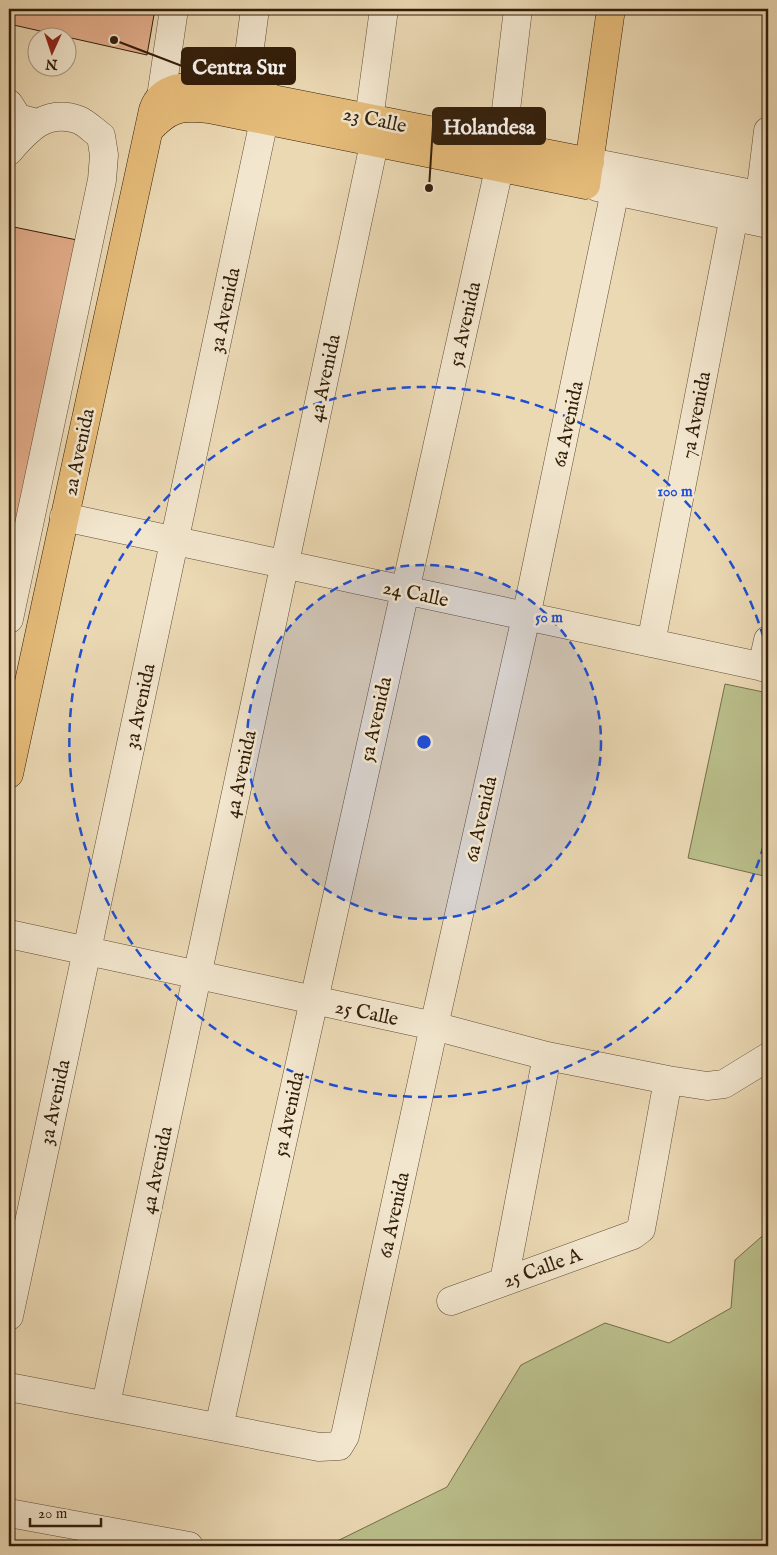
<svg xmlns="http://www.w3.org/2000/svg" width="777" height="1555" font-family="'IM FELL English',serif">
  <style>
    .green { fill: #babf8b; stroke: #766e4a }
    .building { fill: #e3ad8b; stroke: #311d0a }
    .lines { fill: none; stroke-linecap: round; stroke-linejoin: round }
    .minor-casing { stroke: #604c34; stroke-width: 29 }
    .major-casing { stroke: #311d0a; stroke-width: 29 }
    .minor { stroke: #f2e6ce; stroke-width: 28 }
    .major { stroke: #e6bc7a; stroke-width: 28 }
    .ring { fill: none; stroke: #1d4ed8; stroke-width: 2.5; stroke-dasharray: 9 6 }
    .labels { text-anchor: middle; stroke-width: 5; stroke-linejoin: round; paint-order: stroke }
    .street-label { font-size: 20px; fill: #311d0a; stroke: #f2e6ce }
    .centre { fill: #1d4ed8; stroke: #f2e6ce; stroke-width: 2.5 }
    .ring-label { font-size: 15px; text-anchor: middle; font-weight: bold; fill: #1d4ed8; stroke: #f2e6ce; stroke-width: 5; stroke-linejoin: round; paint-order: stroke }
    .leader { fill: none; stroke: #311d0a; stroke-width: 2 }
    .callout-dot { fill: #311d0a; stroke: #f2e6ce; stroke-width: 2 }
    .callout { fill: #311d0a; stroke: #311d0a; stroke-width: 2 }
    .callout-label { font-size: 21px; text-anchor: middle; font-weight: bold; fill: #fff }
  </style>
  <rect width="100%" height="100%" fill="#ebd9b4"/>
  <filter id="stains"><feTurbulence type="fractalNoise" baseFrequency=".004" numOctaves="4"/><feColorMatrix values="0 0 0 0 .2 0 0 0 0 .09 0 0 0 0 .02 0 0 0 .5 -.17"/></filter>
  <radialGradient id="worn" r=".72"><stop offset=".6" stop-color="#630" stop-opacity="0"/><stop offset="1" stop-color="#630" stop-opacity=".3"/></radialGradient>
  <path class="green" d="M725,684L768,693V877L688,858Z
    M768,1231V1546H327L447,1487L521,1365L605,1323L669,1343L731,1308L735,1260Z"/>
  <path class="building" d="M9,9H155L147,55L9,24Z
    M9,226L77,240L9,565Z"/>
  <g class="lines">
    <defs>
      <path id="minor" d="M9,104L18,118L37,123
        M165,114L161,97L174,9
        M241,114L255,9
        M369,119L384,9
        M9,151C28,129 47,108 79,120C86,123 94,131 101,136L104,155L102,180L9,619
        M590,162L768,197
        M597,187L768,224
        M760,196L768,131
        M64,517L768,668
        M651,643L734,216
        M762,667L768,640
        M9,934L434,1026L547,1056L668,1080L707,1086L724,1084L768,1057
        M504,1281L547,1056
        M451,1301L633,1235L641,1229L668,1080
        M9,1316L269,97
        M9,1387L319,1447L339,1446L345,1436L434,1026L526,617L615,191
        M106,1404L374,144
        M219,1427L499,169L518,9
        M9,1513L189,1546"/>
      <path id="major" d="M149,130C169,108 180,106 209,109L586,185L611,9
        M9,774L153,110C162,84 189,86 212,87L590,162"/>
    </defs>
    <use href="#minor" class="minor-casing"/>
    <use href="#major" class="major-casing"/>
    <use href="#minor" class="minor"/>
    <use href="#major" class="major"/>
  </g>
  <circle cx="424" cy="742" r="177" fill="#1d4ed8" fill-opacity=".12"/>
  <g class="ring">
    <circle cx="424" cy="742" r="177"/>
    <path d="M768 831A355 355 0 1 1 768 653"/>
  </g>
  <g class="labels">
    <g class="street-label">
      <text transform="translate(375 119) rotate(12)" y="7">23 Calle</text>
      <text transform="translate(224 310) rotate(-78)" y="7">3a Avenida</text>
      <text transform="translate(464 324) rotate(-77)" y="7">5a Avenida</text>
      <text transform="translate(324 378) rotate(-78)" y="7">4a Avenida</text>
      <text transform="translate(695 415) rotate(-79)" y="7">7a Avenida</text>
      <text transform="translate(567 424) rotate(-78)" y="7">6a Avenida</text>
      <text transform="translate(78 452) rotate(-78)" y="7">2a Avenida</text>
      <text transform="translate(416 593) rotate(12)" y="7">24 Calle</text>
      <text transform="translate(139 706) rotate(-78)" y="7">3a Avenida</text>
      <text transform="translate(375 719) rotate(-77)" y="7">5a Avenida</text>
      <text transform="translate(240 774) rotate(-78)" y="7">4a Avenida</text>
      <text transform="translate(480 819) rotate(-77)" y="7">6a Avenida</text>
      <text transform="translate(367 1012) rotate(12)" y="7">25 Calle</text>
      <text transform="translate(54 1102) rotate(-78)" y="7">3a Avenida</text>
      <text transform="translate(288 1114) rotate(-78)" y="7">5a Avenida</text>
      <text transform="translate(156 1170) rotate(-78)" y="7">4a Avenida</text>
      <text transform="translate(393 1215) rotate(-78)" y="7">6a Avenida</text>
      <text transform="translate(542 1267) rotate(-20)" y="7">25 Calle A</text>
    </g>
  </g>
  <circle cx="424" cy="742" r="8" class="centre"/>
  <g class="ring-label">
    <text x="675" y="496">100 m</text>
    <text x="549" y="622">50 m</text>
  </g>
  <path class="leader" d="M114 40L182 66M429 188L433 126"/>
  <g class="callout-dot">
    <circle cx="114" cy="40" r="5"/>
    <circle cx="429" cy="188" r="5"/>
  </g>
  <g class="callout">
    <rect x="182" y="48" width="113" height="36" rx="5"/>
    <rect x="433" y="108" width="112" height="36" rx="5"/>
  </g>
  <g class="callout-label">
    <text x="239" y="74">Centra Sur</text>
    <text x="489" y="134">Holandesa</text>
  </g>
  <rect width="777" height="1555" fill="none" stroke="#ebd9b4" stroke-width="30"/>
  <rect x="10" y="10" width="757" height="1535" fill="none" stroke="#311d0a" stroke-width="2.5"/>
  <rect x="15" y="15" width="747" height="1525" fill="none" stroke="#311d0a"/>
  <g transform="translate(52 52) rotate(183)"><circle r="24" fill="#f2e6ce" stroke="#a59680"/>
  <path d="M0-4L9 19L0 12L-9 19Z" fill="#8f2418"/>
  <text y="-8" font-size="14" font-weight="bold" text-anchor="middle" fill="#311d0a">N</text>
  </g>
  <path d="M30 1518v8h71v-8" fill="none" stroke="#311d0a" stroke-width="2.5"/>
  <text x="38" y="1518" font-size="15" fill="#311d0a" stroke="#f2e6ce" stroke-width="4" paint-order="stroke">20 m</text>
  <rect width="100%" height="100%" filter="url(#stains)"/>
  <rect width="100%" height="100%" fill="url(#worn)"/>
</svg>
